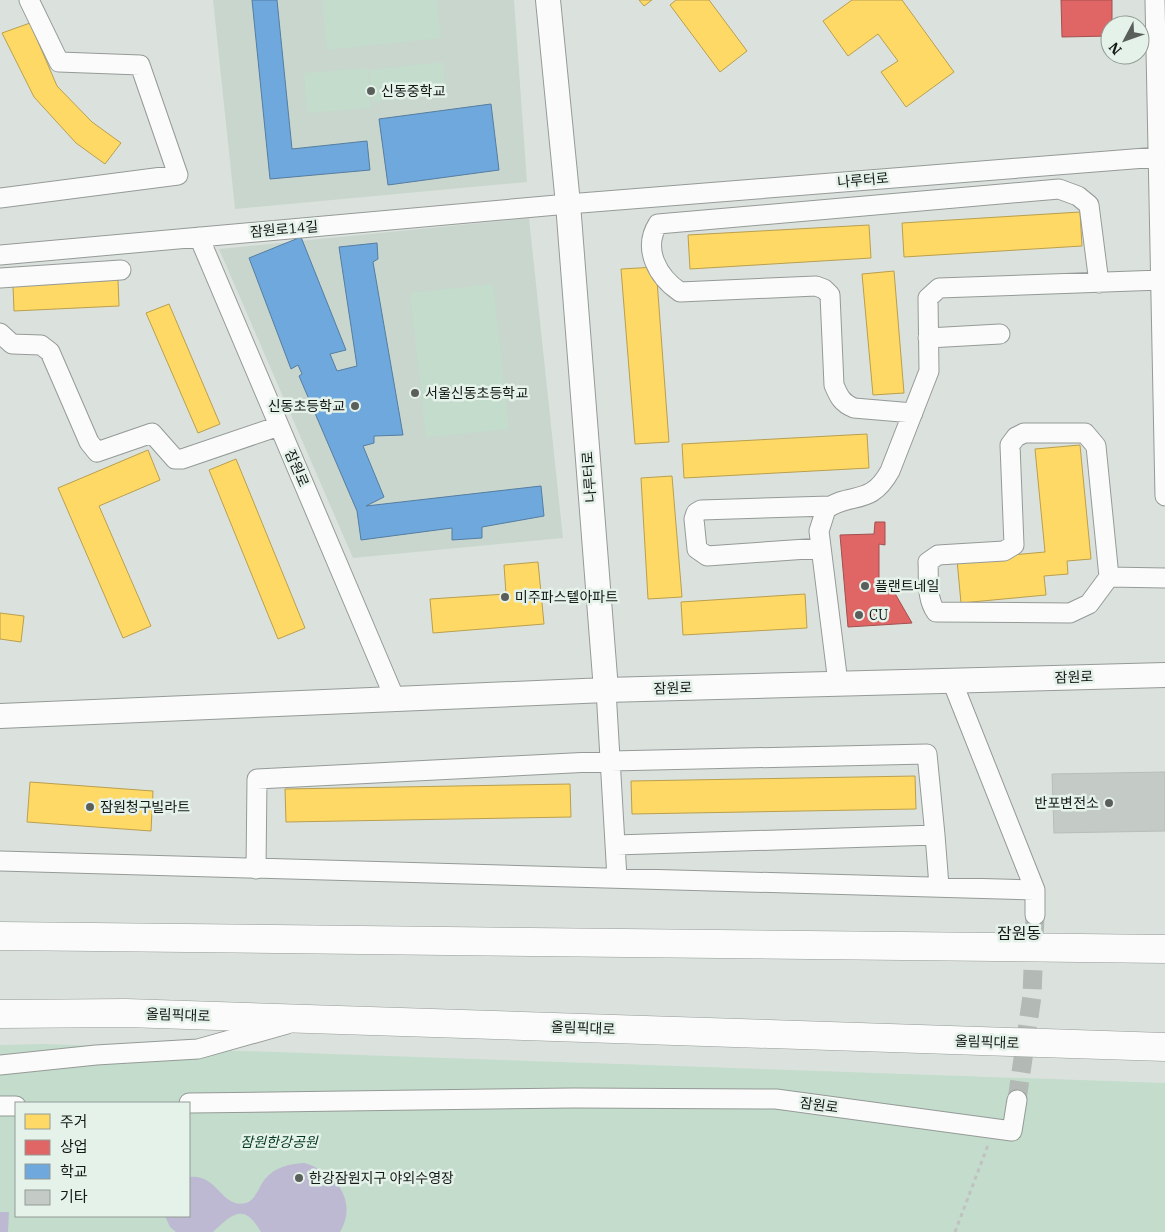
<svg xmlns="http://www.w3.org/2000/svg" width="1165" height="1232" font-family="'IBM Plex Serif','Noto Sans KR',serif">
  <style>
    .built { fill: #c9d6cd }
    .green { fill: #c3dccc; fill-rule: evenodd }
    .water { fill: #bdb9d2 }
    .homes { fill: #ffd966; stroke: #b99f4e }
    .shops { fill: #e06666; stroke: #a34f4e }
    .schools { fill: #6fa8dc; stroke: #547da1 }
    .building { fill: #c4cac6; stroke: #b8bdb9 }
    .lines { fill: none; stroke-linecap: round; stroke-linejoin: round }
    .minor-tunnel { stroke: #b3bab5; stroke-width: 19; stroke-dasharray: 19 9; stroke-linecap: butt }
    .minor-casing { stroke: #959a97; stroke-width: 21 }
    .major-casing { stroke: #959a97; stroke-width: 26 }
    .highway-casing { stroke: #959a97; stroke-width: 29 }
    .path { stroke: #bfc2c0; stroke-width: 3; stroke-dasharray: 4 4; stroke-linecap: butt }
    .minor { stroke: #fafbfa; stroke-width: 19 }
    .major { stroke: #fafbfa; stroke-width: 24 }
    .highway { stroke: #fafbfa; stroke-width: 28 }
    .poi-dot { fill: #5a5f5c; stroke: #e5f2ea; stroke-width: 2 }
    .labels { text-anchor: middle; stroke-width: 5; stroke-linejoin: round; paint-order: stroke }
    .poi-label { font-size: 14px; fill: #151916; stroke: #e5f2ea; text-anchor: start }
    .street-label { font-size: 14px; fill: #151916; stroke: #e5f2ea }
    .park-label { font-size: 14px; font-style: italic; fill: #01371f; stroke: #e5f2ea }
    .quarter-label { font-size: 16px; fill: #151916; stroke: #e5f2ea }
  </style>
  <rect width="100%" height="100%" fill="#dbe2dd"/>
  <path class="built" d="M213,0H514L527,182L235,209Z
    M529,218L563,538L353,558L219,249Z"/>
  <path class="green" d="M322,0H437L441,38L327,50Z
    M443,62L446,94L373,102L369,70Z
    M368,68L371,108L307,113L304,73Z
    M493,284L509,429L426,437L410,293Z
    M43,1044L1165,1083V1232H0V1045ZM16,1103H189V1216H16Z"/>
  <path class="water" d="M304,1163C334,1171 359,1200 340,1232H261C244,1202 232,1214 213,1232H176L170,1227L165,1216H189V1177C218,1173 221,1209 246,1203C256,1200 259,1186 265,1179C275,1167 289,1164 304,1163Z
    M0,1212H9L8,1232H0Z"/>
  <path class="homes" d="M639,0H652L644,6Z
    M709,0L747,51L720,72L670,5L676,0Z
    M852,0H902L954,72L906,107L881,72L898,61L878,34L848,56L823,21Z
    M30,23L57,86L92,122L121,143L105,164L76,143L34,97L2,33Z
    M1080,212L1082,246L904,257L902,223Z
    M869,225L871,258L690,269L688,235Z
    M656,267L669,442L635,444L621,269Z
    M894,271L904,393L873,395L862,274Z
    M118,280L119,306L14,311L13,286Z
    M169,304L220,424L198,433L146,313Z
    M867,434L869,468L684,478L682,444Z
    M1080,445L1091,559L1067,561L1068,574L1044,576L1046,595L961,603L957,560L1045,552L1035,449Z
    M148,450L160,480L99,506L151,626L123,638L58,488Z
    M236,459L305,628L278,639L209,470Z
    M672,476L682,597L648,599L641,478Z
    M538,562L544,624L433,633L430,599L506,594L504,565Z
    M805,594L807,628L683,635L681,602Z
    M0,613L24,616L21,642L0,639Z
    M915,776L916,809L632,814L631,781Z
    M30,782L153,791L151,831L27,822Z
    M570,784L571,817L286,822L285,789Z"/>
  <path class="shops" d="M1061,0H1112V25H1110V36L1062,37Z
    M875,522H885V545L879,544V590H893L912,623L848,627L840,535L874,534Z"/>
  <path class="schools" d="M252,0H277L292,149L367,141L370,170L270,179Z
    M491,104L499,170L388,185L379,119Z
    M301,237L346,350L330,354L337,371L357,366L339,247L377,243L378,259L373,262L403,435L374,436V443L363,446L384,497L366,506L541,486L544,516L482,527V538L452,540V528L361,540L357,511L299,376L302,374L298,365L291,369L249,258Z"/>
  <path class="building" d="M1165,772V831L1054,833L1052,774Z"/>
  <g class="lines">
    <path class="minor-tunnel" d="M1017,1100L1032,996L1035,915"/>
    <defs>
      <path id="minor" d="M1155,0L1165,496
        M0,198L178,175L140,65L59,62L29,0
        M199,237L395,699
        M0,255L568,204L1158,157
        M0,278L121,270
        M0,333L12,344L41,345L50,352L89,442L97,452L152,433L175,459H182L279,426
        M928,338L1000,334
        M913,413L854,408C842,403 839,397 834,385L830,295L824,289L816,286L680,292C658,277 642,249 658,224L1059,189L1078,196L1089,205L1099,283
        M1024,433H1085L1096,446L1109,577L1089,604L1070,613L936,612C926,598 929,578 928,562L938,555L1004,551L1014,545L1010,445L1016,437Z
        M821,548L707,556L697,549L694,519L696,513L701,510L830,506
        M1109,577L1165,578
        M952,681L1035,890V915
        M838,683L819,531L826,509C852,491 870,507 890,471L929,371L928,298L939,288L1161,280
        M606,690L617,878
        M935,835L939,886
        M0,861L1035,890
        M256,869L257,779L611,761L927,754L935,835L616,845
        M0,1065L96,1055L198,1049L287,1024
        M189,1103L574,1098L776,1099L1012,1131L1017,1100
        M0,1106H16"/>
      <path id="major" d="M548,0L568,204L606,690
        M0,716L606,690L1165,675"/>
      <path id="highway" d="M0,936L1165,949
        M0,1014L126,1013L1165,1047"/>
    </defs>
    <use href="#minor" class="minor-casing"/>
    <use href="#major" class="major-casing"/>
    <use href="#highway" class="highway-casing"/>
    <path class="path" d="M955,1232L988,1145"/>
    <use href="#minor" class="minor"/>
    <use href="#major" class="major"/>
    <use href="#highway" class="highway"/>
  </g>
  <g class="poi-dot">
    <circle cx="371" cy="91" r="5"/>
    <circle cx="415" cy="393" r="5"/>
    <circle cx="355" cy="406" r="5"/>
    <circle cx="865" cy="586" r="5"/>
    <circle cx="505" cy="597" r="5"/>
    <circle cx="859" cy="615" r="5"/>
    <circle cx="1109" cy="803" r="5"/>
    <circle cx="90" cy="807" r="5"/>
    <circle cx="299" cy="1178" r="5"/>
  </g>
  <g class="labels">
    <g class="poi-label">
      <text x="381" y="96">신동중학교</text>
      <text x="425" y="398">서울신동초등학교</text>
      <text x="345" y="411" text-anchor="end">신동초등학교</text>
      <text x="875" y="591">플랜트네일</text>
      <text x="515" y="602">미주파스텔아파트</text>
      <text x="869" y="620">CU</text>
      <text x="1099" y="808" text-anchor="end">반포변전소</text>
      <text x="100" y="812">잠원청구빌라트</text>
      <text x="309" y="1183">한강잠원지구 야외수영장</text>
    </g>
    <g class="street-label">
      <text transform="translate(863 180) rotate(-5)" y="5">나루터로</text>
      <text transform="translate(284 229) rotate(-5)" y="5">잠원로14길</text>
      <text transform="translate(297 468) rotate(67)" y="5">잠원로</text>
      <text transform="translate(589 477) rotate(-94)" y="5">나루터로</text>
      <text transform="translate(1074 677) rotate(-2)" y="5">잠원로</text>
      <text transform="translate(673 688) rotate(-2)" y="5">잠원로</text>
      <text transform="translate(178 1015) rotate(2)" y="5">올림픽대로</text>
      <text transform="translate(583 1028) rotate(2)" y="5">올림픽대로</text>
      <text transform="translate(987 1042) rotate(2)" y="5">올림픽대로</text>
      <text transform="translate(819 1105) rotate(8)" y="5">잠원로</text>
    </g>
    <g class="park-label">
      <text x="279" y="1147">잠원한강공원</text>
    </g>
    <g class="quarter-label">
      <text x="1019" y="939">잠원동</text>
    </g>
  </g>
  <rect x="15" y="1102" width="175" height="115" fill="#e5f2ea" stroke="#929b95"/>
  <rect x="25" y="1114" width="25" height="15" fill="#ffd966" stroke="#929b95"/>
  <text x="60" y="1127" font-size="15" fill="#151916">주거</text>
  <rect x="25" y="1140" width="25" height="15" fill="#e06666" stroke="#929b95"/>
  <text x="60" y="1152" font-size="15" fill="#151916">상업</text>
  <rect x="25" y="1164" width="25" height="15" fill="#6fa8dc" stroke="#929b95"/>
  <text x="60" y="1177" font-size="15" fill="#151916">학교</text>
  <rect x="25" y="1190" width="25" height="15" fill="#c4cac6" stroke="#929b95"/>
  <text x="60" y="1202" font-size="15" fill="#151916">기타</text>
  <g transform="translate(1125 40) rotate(229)"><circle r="24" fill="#e5f2ea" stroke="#929b95"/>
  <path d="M0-4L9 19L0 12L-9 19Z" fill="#5a5f5c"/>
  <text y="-8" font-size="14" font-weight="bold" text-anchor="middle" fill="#151916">N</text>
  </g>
</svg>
